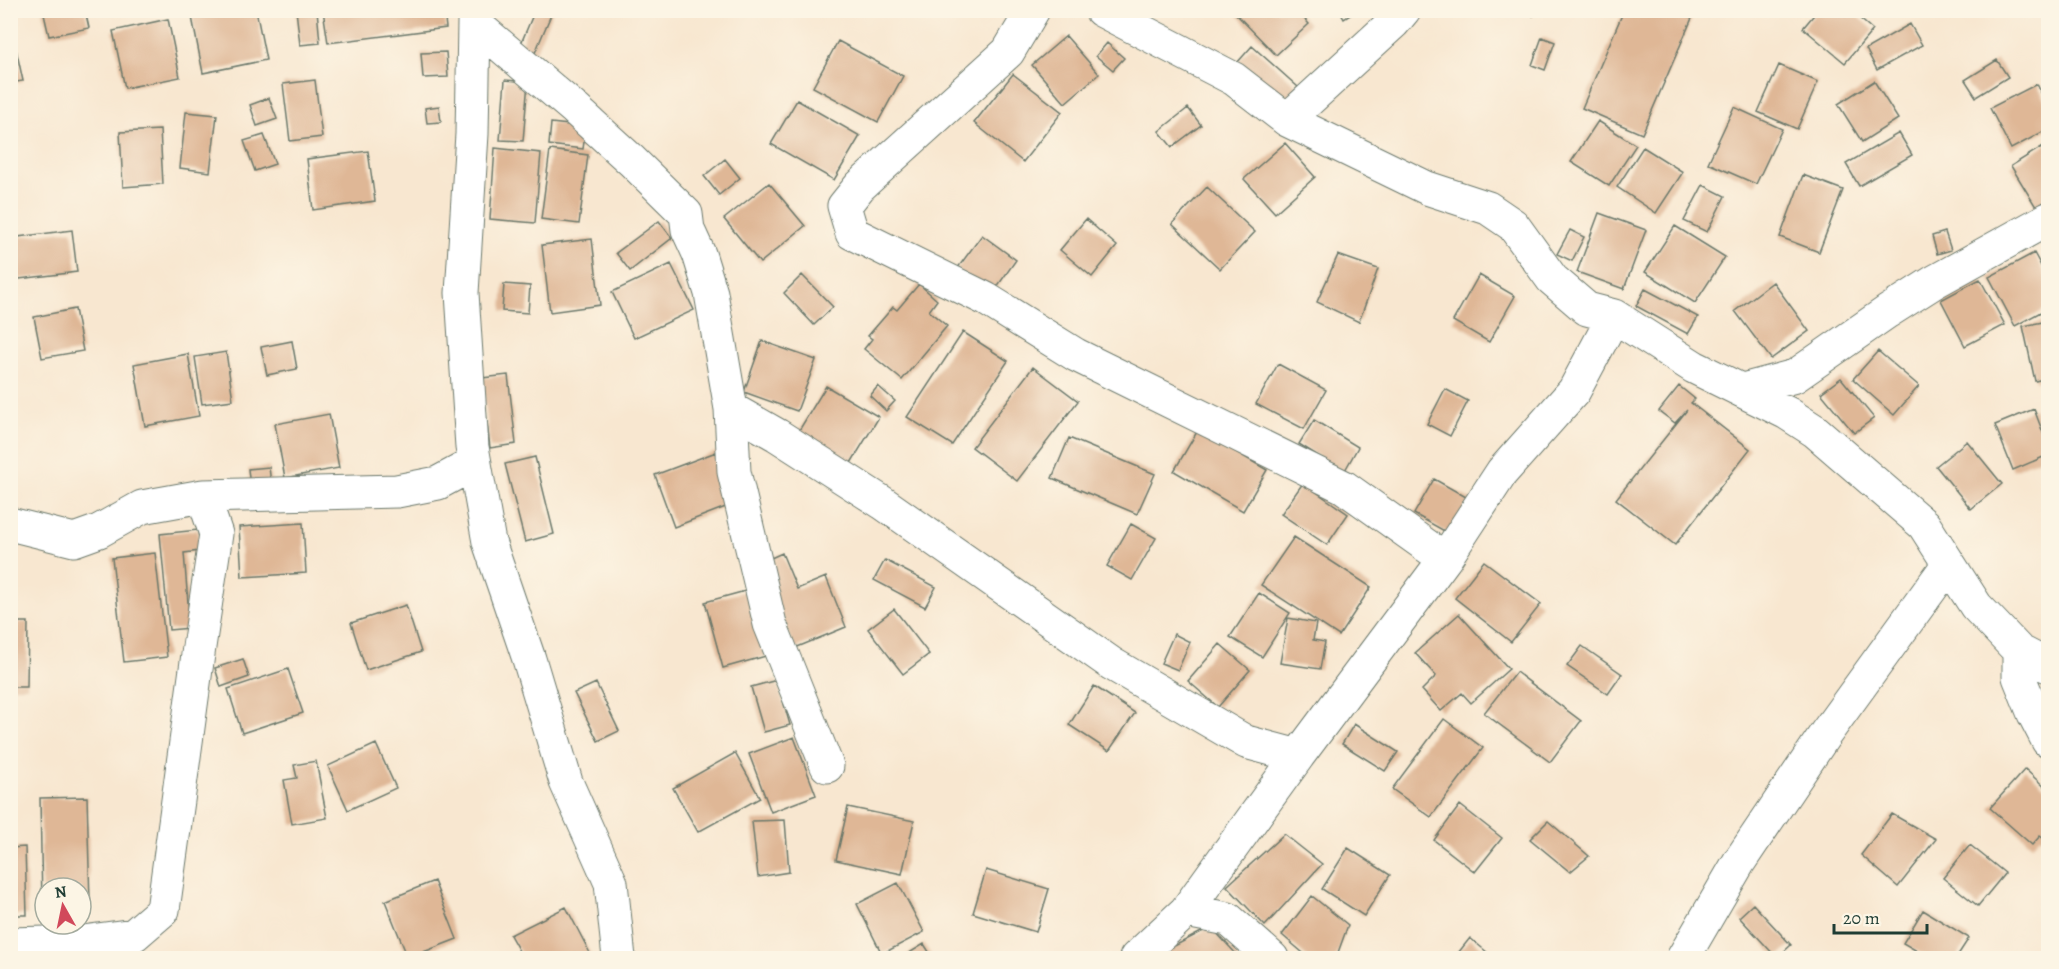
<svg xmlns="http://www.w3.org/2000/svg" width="2059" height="969" font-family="Alegreya,serif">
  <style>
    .building { fill: #dfb796 }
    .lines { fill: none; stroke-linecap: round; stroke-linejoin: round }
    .street-casing { stroke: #6b786b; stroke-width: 35 }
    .street { stroke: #fff; stroke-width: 33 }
  </style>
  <rect width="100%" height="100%" fill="#fcf5e5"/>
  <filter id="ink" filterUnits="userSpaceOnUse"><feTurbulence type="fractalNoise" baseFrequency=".0167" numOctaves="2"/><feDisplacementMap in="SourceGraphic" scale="12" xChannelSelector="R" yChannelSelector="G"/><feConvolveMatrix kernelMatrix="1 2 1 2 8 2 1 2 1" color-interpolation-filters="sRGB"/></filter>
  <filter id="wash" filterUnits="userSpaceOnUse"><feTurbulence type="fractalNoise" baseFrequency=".008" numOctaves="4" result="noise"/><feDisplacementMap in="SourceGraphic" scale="24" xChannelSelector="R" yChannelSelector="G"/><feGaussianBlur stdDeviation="1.35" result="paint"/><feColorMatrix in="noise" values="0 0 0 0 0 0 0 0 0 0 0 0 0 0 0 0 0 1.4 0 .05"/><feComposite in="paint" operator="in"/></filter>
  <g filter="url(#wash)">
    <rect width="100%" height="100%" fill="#f8e7d0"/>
    <g id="blocks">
      <path class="building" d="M43,10H85L89,28L49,36Z
        M222,10H256L266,60L203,73L192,17Z
        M296,10H317L320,43L300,45Z
        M323,10H444L446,28L328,43Z
        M535,10H553L532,60L517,53Z
        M1240,10H1296L1309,24L1276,55L1236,14Z
        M1339,10H1358L1344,19Z
        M1524,10H1537L1533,16Z
        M1624,10H1675L1692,18L1642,134L1582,108Z
        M1818,10H1850L1873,30L1845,63L1803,28Z
        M168,19L180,77L125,88L113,31Z
        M1910,24L1922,45L1877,70L1866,49Z
        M1066,36L1099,74L1065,103L1032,65Z
        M1542,37L1555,42L1545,70L1532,65Z
        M838,41L903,76L878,122L813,87Z
        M1107,43L1124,58L1113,70L1096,56Z
        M1252,46L1298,87L1283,103L1237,63Z
        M16,49L23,81L10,83V50Z
        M446,52L448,77L423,78L421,53Z
        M1997,60L2008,77L1976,97L1965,80Z
        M1779,65L1818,82L1797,129L1758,112Z
        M1013,74L1062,112L1023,162L974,123Z
        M315,80L322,137L290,141L283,84Z
        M505,80L528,82L523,141L500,140Z
        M1874,81L1898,119L1862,142L1838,104Z
        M2037,84L2048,107V129L2011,149L1990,108Z
        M269,98L277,119L257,126L250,105Z
        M797,100L860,136L834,180L771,144Z
        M439,106L441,122L427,123L425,108Z
        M1734,107L1782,129L1756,184L1708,163Z
        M1188,108L1201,125L1172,147L1159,131Z
        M186,112L217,115L210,172L180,168Z
        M1598,121L1636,145L1609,186L1571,162Z
        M551,123L586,127L583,149L549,145Z
        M160,130L163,184L123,187L120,132Z
        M1899,133L1912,155L1859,186L1846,164Z
        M264,135L275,164L255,171L244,141Z
        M1285,143L1315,177L1275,213L1244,179Z
        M2048,143V200L2036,207L2011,166Z
        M1643,147L1683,172L1656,213L1617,187Z
        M495,148L541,153L535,223L490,219Z
        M550,150L588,155L579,224L541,219Z
        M368,151L375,201L313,210L307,159Z
        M725,159L740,178L719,195L704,176Z
        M1803,175L1843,190L1819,252L1780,237Z
        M769,183L805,226L760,263L724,219Z
        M1703,185L1725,196L1707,232L1684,221Z
        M1207,187L1255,232L1220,269L1172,224Z
        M1599,213L1646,230L1624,289L1577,272Z
        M1086,219L1117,246L1092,277L1060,250Z
        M659,221L672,238L630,271L616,253Z
        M1675,226L1725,257L1695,303L1645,272Z
        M72,230L77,272L11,280L10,238Z
        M1570,230L1584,237L1572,261L1557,254Z
        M1945,232L1951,250L1937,254L1932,236Z
        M982,235L1016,260L992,294L957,269Z
        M592,239L600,305L550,312L542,245Z
        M2034,253L2048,279V308L2015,326L1989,277Z
        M1338,255L1378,269L1359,322L1317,302Z
        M671,264L694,310L634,338L612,292Z
        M802,275L833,307L814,325L784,293Z
        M1479,275L1515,296L1489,342L1453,321Z
        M1980,279L2005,325L1965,346L1941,300Z
        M1773,282L1809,331L1771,359L1735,311Z
        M504,284L530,286L528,313L502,311Z
        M919,284L937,300L929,311L947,326L902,380L864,349L872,339L868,336L893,307L897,310Z
        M1645,289L1698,317L1688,334L1636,306Z
        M75,309L83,351L42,358L34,317Z
        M2048,321V378L2035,381L2023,326Z
        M963,332L1008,361L952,445L907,417Z
        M292,341L297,369L267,375L261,347Z
        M762,341L816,360L797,411L744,392Z
        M1878,351L1919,386L1894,415L1853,379Z
        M226,352L233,400L202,404L195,357Z
        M188,354L199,416L145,426L134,364Z
        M1278,364L1326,390L1304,429L1256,404Z
        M1033,367L1078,401L1017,481L972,447Z
        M508,375L516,444L490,448L482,378Z
        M1841,378L1874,418L1854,433L1821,393Z
        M826,386L879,417L848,468L795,437Z
        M878,386L895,401L886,411L870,396Z
        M1679,386L1695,399L1691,403L1750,449L1675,545L1616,499L1687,410L1675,423L1659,411Z
        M1445,389L1468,401L1450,436L1427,424Z
        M2034,409L2048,446V455L2013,470L1995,425Z
        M329,414L339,468L285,478L275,424Z
        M1314,420L1358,447L1344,472L1299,444Z
        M1198,430L1267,470L1243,511L1174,471Z
        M1069,438L1155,474L1137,514L1052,478Z
        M1967,441L2002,484L1971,509L1936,466Z
        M716,452L736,503L674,527L655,475Z
        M535,457L554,534L525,542L505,464Z
        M269,467L271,484L250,487L248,469Z
        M1434,479L1475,502L1455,537L1414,514Z
        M1303,483L1348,514L1327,545L1281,514Z
        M303,523L306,573L242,577L239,527Z
        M1131,524L1156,538L1132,580L1107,566Z
        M198,530L200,551L184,553L190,628L169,630L160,534Z
        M1294,537L1371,587L1339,636L1261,585Z
        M155,553L167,657L124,662L112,558Z
        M782,553L797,589L826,577L846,627L795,648L760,563Z
        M885,560L936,587L925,607L874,580Z
        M1484,561L1541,604L1511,642L1455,598Z
        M749,590L766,656L723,668L705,602Z
        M1259,593L1290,613L1262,657L1230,637Z
        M406,605L421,652L366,670L351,623Z
        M894,609L929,654L903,674L868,629Z
        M1459,614L1509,669L1471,703L1462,693L1441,711L1422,690L1436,676L1415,653Z
        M1288,618L1316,623L1313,640L1325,642L1320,669L1280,663Z
        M10,622H28L27,687H10Z
        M1174,634L1190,642L1178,670L1161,663Z
        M1220,644L1250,670L1218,707L1188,681Z
        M1582,646L1622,674L1608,694L1567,666Z
        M243,659L249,677L221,687L215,668Z
        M288,669L303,713L242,733L228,689Z
        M1516,672L1581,721L1550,762L1484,713Z
        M777,680L790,725L764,732L751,687Z
        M596,683L619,731L598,741L574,693Z
        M1094,686L1135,713L1109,751L1069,725Z
        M1444,719L1483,748L1431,817L1392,789Z
        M1354,724L1398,752L1385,771L1342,744Z
        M794,737L816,795L771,812L749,754Z
        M376,744L396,788L348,810L328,766Z
        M735,753L760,798L698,832L673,788Z
        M316,761L327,818L292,824L284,780L297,778L294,765Z
        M2025,769L2048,790V842L2040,836L2032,845L1990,808Z
        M87,797L90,903H81V888H45V904H42L40,798Z
        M1460,805L1502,838L1475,872L1434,840Z
        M848,807L914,821L902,874L836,860Z
        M1892,814L1936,839L1898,887L1861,855Z
        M785,820L789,872L758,877L752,821Z
        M1548,821L1589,856L1570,872L1530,839Z
        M1284,834L1322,864L1265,926L1227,886Z
        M1970,845L2005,873L1978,906L1943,878Z
        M25,847L27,915H10V848Z
        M1348,848L1390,875L1364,916L1322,889Z
        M986,870L1049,889L1036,932L973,913Z
        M434,881L457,939L408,958L385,901Z
        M898,883L924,932L882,954L857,904Z
        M1312,896L1348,925L1336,958H1309L1282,935Z
        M1753,904L1791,945L1777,958L1739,917Z
        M566,907L591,955L583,958H523L510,935Z
        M1923,910L1969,938L1956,958H1929L1903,943Z
        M1211,927L1240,958H1159L1157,955Z
        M1470,938L1488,953L1484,958H1454Z
        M924,944L933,958H901Z"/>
    </g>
  </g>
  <g filter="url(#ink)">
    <use href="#blocks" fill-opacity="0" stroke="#6b786b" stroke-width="1.5"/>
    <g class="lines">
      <defs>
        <path id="street" d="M477,10L474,23L472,134L462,293L472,447L489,542L529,659L566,782L611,883L619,958
          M1033,10L1008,52L860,186L844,206L852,233L986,299L1076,355L1344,487L1445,559L1502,472L1574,391L1614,316
          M1101,10L1234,79L1287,120L1427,188L1488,208L1513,225L1552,279L1587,309L1614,316L1694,367L1787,413L1815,431L1924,525L1976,606L2019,651L2048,666
          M474,23L575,109L632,161L686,214L688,230L699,254L711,293L731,409L777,435L883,503L1112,664L1246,742L1298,756L1445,559
          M1287,120L1394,22L1404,10
          M1743,390L1795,376L1887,312L1934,282L2048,219
          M731,409L734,472L770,624L827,766
          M10,524L74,540L99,531L142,507L203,496L397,491L438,483L475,463
          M2019,651V677L2034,714L2048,741
          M1186,911L1228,919L1272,958
          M10,944L83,942L134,935L163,910L199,647L216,534L203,496
          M1136,958L1186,911L1298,756
          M1683,958L1739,862L1826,733L1948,565"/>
      </defs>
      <use href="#street" class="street-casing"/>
      <use href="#street" class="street"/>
    </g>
  </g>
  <rect width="2059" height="969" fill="none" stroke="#fcf5e5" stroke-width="36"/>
  <g transform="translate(63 906) rotate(351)"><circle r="28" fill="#fcf5e5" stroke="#a4ab9e" stroke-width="1.5"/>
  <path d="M0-4.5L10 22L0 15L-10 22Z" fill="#d1495b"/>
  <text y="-9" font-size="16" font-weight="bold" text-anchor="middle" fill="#1f3d34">N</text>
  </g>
  <path d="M1834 924v9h93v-9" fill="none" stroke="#1f3d34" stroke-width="3"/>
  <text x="1843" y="924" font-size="18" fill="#1f3d34" stroke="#fcf5e5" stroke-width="4.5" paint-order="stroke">20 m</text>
</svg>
